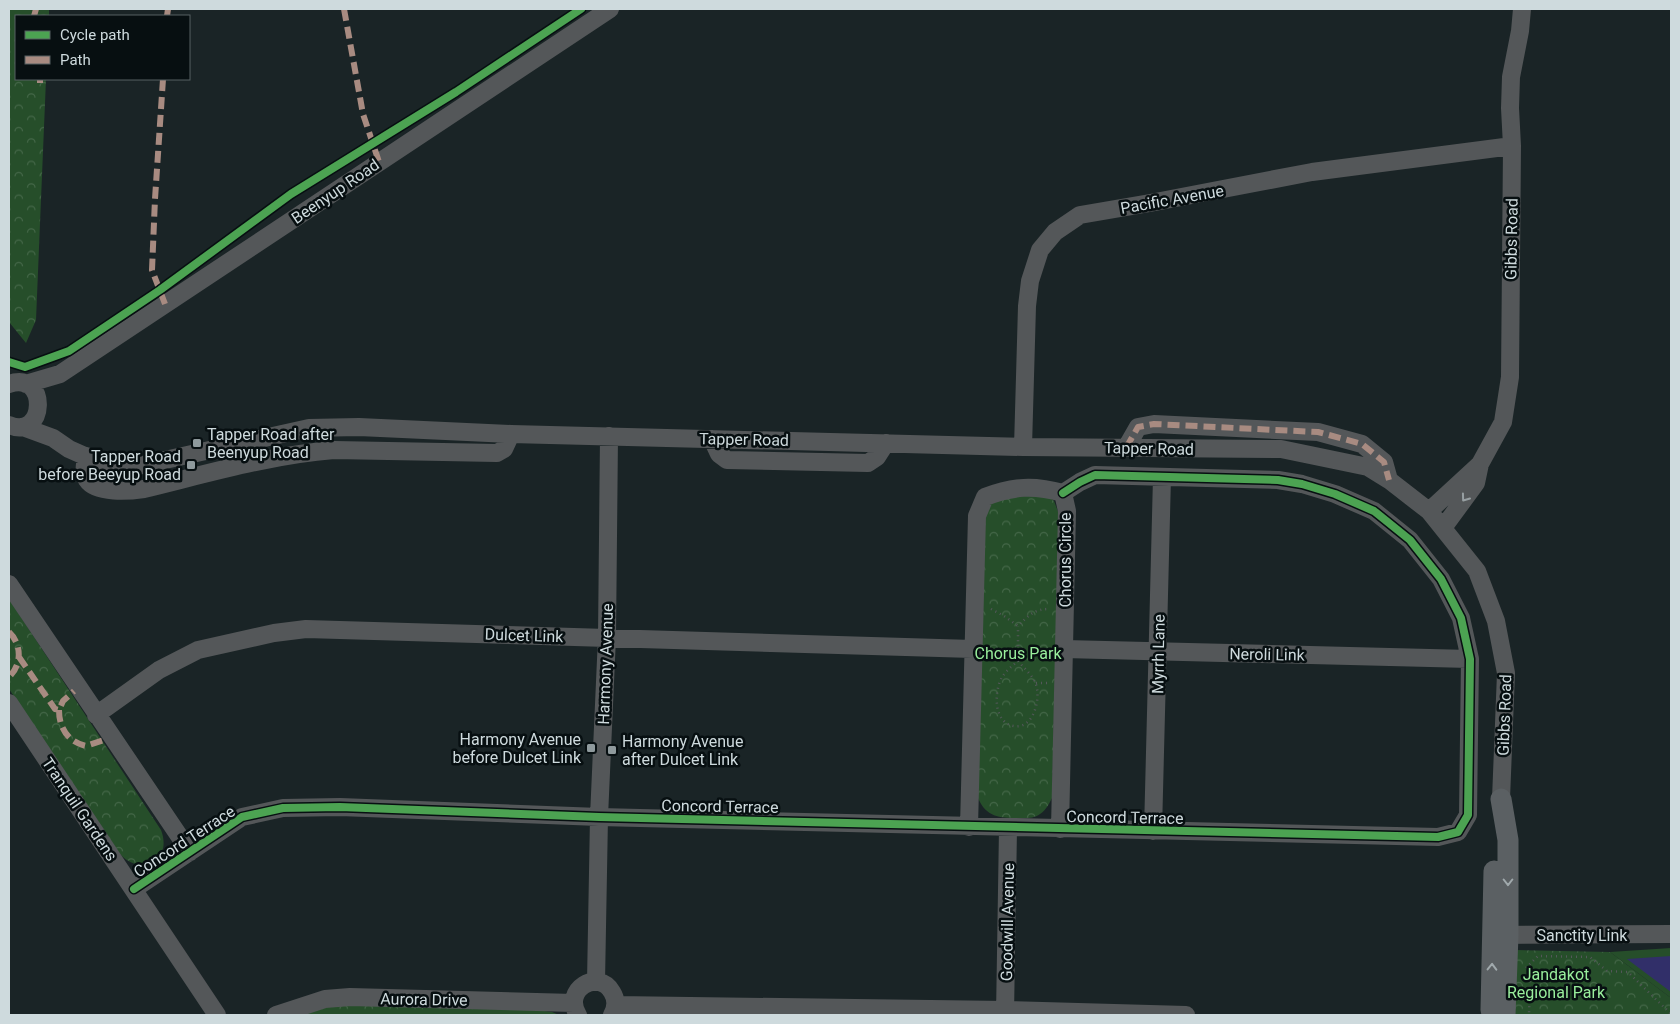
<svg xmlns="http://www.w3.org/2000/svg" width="1680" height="1024" font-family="Roboto,sans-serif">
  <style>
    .forest { fill: url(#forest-crowns) }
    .garden { fill: #264e2a }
    .water { fill: #312f69 }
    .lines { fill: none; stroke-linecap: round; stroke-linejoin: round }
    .path { stroke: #54585a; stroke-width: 2.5; stroke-dasharray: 1 4; stroke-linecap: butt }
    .minor { stroke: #545759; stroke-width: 18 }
    .major { stroke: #5b6063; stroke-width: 21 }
    .quiet { stroke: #a88b81; stroke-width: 6; stroke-dasharray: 12 6; stroke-linecap: butt }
    .cycleway-casing { stroke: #070f11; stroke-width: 11 }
    .cycleway { stroke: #4ca352; stroke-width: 8 }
    .oneway { stroke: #979fa2 }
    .oneway2 { stroke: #a0a9ac }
    .poi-dot { fill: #8f9a9d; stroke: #070f11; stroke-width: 2 }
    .labels { text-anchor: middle; stroke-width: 5; stroke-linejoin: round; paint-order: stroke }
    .street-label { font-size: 16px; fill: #cedadd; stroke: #070f11 }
    .poi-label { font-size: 16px; fill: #cedadd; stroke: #070f11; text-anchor: start }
    .park-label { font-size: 16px; fill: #99ee9c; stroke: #070f11 }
  </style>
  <defs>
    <pattern id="forest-crowns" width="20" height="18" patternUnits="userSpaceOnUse" patternTransform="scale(1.25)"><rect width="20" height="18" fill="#264e2a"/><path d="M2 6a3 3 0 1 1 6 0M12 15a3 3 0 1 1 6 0" fill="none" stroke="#446748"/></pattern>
  </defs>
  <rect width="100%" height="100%" fill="#1a2426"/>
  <path class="forest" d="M9,9H49V16H16V79H46L36,320L26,343L9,322Z
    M998,494L1049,496L1054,501L1059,514L1052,798C1049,804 1046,810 1040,814C1033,819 1026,818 1017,818C1000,818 986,817 978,798L985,510Z
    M9,599L161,830C173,861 141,877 120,854L9,689Z
    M1515,950L1610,952L1671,998V1015H1513Z
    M332,1003L522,1008L552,1012L559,1015H296Z"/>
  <path class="garden" d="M1671,948V998L1610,952Z"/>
  <path class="water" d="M1671,956V992L1627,959Z"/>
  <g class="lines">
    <path class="path" d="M991,609L1004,616L1018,626C1028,616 1034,609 1049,609
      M1018,661C1024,668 1031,674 1035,682C1042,696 1034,730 1014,726C993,723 994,691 1002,677C1006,671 1012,666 1018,661V626
      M1036,683H1047
      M1527,967L1530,973L1529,1015
      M1526,968L1538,956L1590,957L1607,971L1628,972L1671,1014"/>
    <path class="minor" d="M9,384C49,370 46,441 9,425
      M26,384L60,374L610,9
      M23,427L53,438L69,449L96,461L116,466H138L309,428L359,427L511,434L1023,447L1281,449L1368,467L1389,480L1429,511L1477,571L1496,621L1506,673L1501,799
      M712,439L719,454L727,460L868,463L877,457L886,443
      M1023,447L1027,306L1030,281L1040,250L1055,232L1080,215L1150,203L1312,172L1512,146
      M1126,448L1138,427L1154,424L1318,432L1362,444L1384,462L1389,480
      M86,456C85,464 83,473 87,480C96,494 130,491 144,489C206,474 270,455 334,450L497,453L504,449L511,434
      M1429,511L1480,464
      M1443,528L1476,483L1480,464L1503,422L1510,377L1512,146L1510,108L1511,77L1520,31L1522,9
      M9,584L190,852
      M1064,649L1470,659
      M9,703L217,1015
      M96,715L159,670L198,650L274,633L306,629L973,649
      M969,827L977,516L985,497C1013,486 1034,485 1063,493L1067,511L1060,829
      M1153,831L1162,477
      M134,889L242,817L283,808L340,807L599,817L1438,837L1458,832L1468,815L1470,659L1461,618L1441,579L1410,540L1374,511L1335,494L1302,484L1278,480L1095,475L1080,482L1063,493
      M1495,935L1671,934
      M596,982L599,817L607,637L609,436
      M616,1005L1006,1010L1186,1015
      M276,1015L325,999L350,997L574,1003
      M578,1015C562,990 598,968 612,992C617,1000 616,1008 612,1015
      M1005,1015L1008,828"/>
    <path class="major" d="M1501,799L1508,840V935L1505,1015
      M1491,1010L1494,871"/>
    <path class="quiet" d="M344,9L363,114L379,162
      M34,16L36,9
      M167,16L168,9
      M163,79L155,199L152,270L165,304
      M40,83V79
      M1126,448L1138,427L1154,424L1318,432L1362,444L1384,462L1389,480
      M9,632C22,644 22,665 9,677
      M19,657L55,709L59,710L63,701L74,691
      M59,710C59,728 68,742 86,746L104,740"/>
    <defs>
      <path id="cycleway" d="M9,362L25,367L69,351L160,290L291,194L456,92L581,9
        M134,889L242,817L283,808L340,807L599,817L1438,837L1458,832L1468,815L1470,659L1461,618L1441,579L1410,540L1374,511L1335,494L1302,484L1278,480L1095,475L1080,482L1063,493"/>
    </defs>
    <use href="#cycleway" class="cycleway-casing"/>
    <use href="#cycleway" class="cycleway"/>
  </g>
  <defs><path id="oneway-chevron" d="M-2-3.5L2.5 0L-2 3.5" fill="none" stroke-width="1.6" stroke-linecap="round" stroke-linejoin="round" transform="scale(1.25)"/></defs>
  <use class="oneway" href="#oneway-chevron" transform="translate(1465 498) rotate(126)"/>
  <g class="oneway2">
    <use href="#oneway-chevron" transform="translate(1508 882) rotate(90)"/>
    <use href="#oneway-chevron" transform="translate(1492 967) rotate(-89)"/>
  </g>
  <g class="poi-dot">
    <rect x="192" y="438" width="10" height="10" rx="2.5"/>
    <rect x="186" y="460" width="10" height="10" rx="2.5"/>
    <rect x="586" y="743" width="10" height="10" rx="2.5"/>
    <rect x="607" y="745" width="10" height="10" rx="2.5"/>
  </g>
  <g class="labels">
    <g class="street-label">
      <text transform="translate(335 191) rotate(-34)" y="6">Beenyup Road</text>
      <text transform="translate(1172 199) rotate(-10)" y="6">Pacific Avenue</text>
      <text transform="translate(1511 239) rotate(-89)" y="6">Gibbs Road</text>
      <text transform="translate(744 439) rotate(1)" y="6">Tapper Road</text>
      <text transform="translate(1149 448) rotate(1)" y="6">Tapper Road</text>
      <text transform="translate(1065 560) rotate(-90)" y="6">Chorus Circle</text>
      <text transform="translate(524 635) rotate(2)" y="6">Dulcet Link</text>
      <text transform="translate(1158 654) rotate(-89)" y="6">Myrrh Lane</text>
      <text transform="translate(1267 654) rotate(1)" y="6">Neroli Link</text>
      <text transform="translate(605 664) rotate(-88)" y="6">Harmony Avenue</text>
      <text transform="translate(1504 715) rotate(-88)" y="6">Gibbs Road</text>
      <text transform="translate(720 806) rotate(1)" y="6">Concord Terrace</text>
      <text transform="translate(80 809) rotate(56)" y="6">Tranquil Gardens</text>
      <text transform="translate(1125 817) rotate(1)" y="6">Concord Terrace</text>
      <text transform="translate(184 841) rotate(-33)" y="6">Concord Terrace</text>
      <text transform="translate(1007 922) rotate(-89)" y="6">Goodwill Avenue</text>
      <text x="1582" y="941">Sanctity Link</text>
      <text transform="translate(424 999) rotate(1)" y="6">Aurora Drive</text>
    </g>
    <g class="poi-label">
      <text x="207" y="440">Tapper Road after<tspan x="207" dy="18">Beenyup Road</tspan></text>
      <text x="181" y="462" text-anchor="end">Tapper Road<tspan x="181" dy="18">before Beeyup Road</tspan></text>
      <text x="581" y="745" text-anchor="end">Harmony Avenue<tspan x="581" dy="18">before Dulcet Link</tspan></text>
      <text x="622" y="747">Harmony Avenue<tspan x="622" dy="18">after Dulcet Link</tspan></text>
    </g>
    <g class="park-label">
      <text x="1018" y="659">Chorus Park</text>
      <text x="1556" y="980">Jandakot<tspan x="1556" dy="18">Regional Park</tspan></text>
    </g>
  </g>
  <rect width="1680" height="1024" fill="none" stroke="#cedadd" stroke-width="20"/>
  <rect x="15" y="15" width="175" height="65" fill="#070f11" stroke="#576063"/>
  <rect x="25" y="31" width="25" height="8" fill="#4ca352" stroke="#576063"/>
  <text x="60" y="40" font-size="15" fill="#cedadd">Cycle path</text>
  <rect x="25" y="56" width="25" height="8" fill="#a88b81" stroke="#576063"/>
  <text x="60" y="65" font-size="15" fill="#cedadd">Path</text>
</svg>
